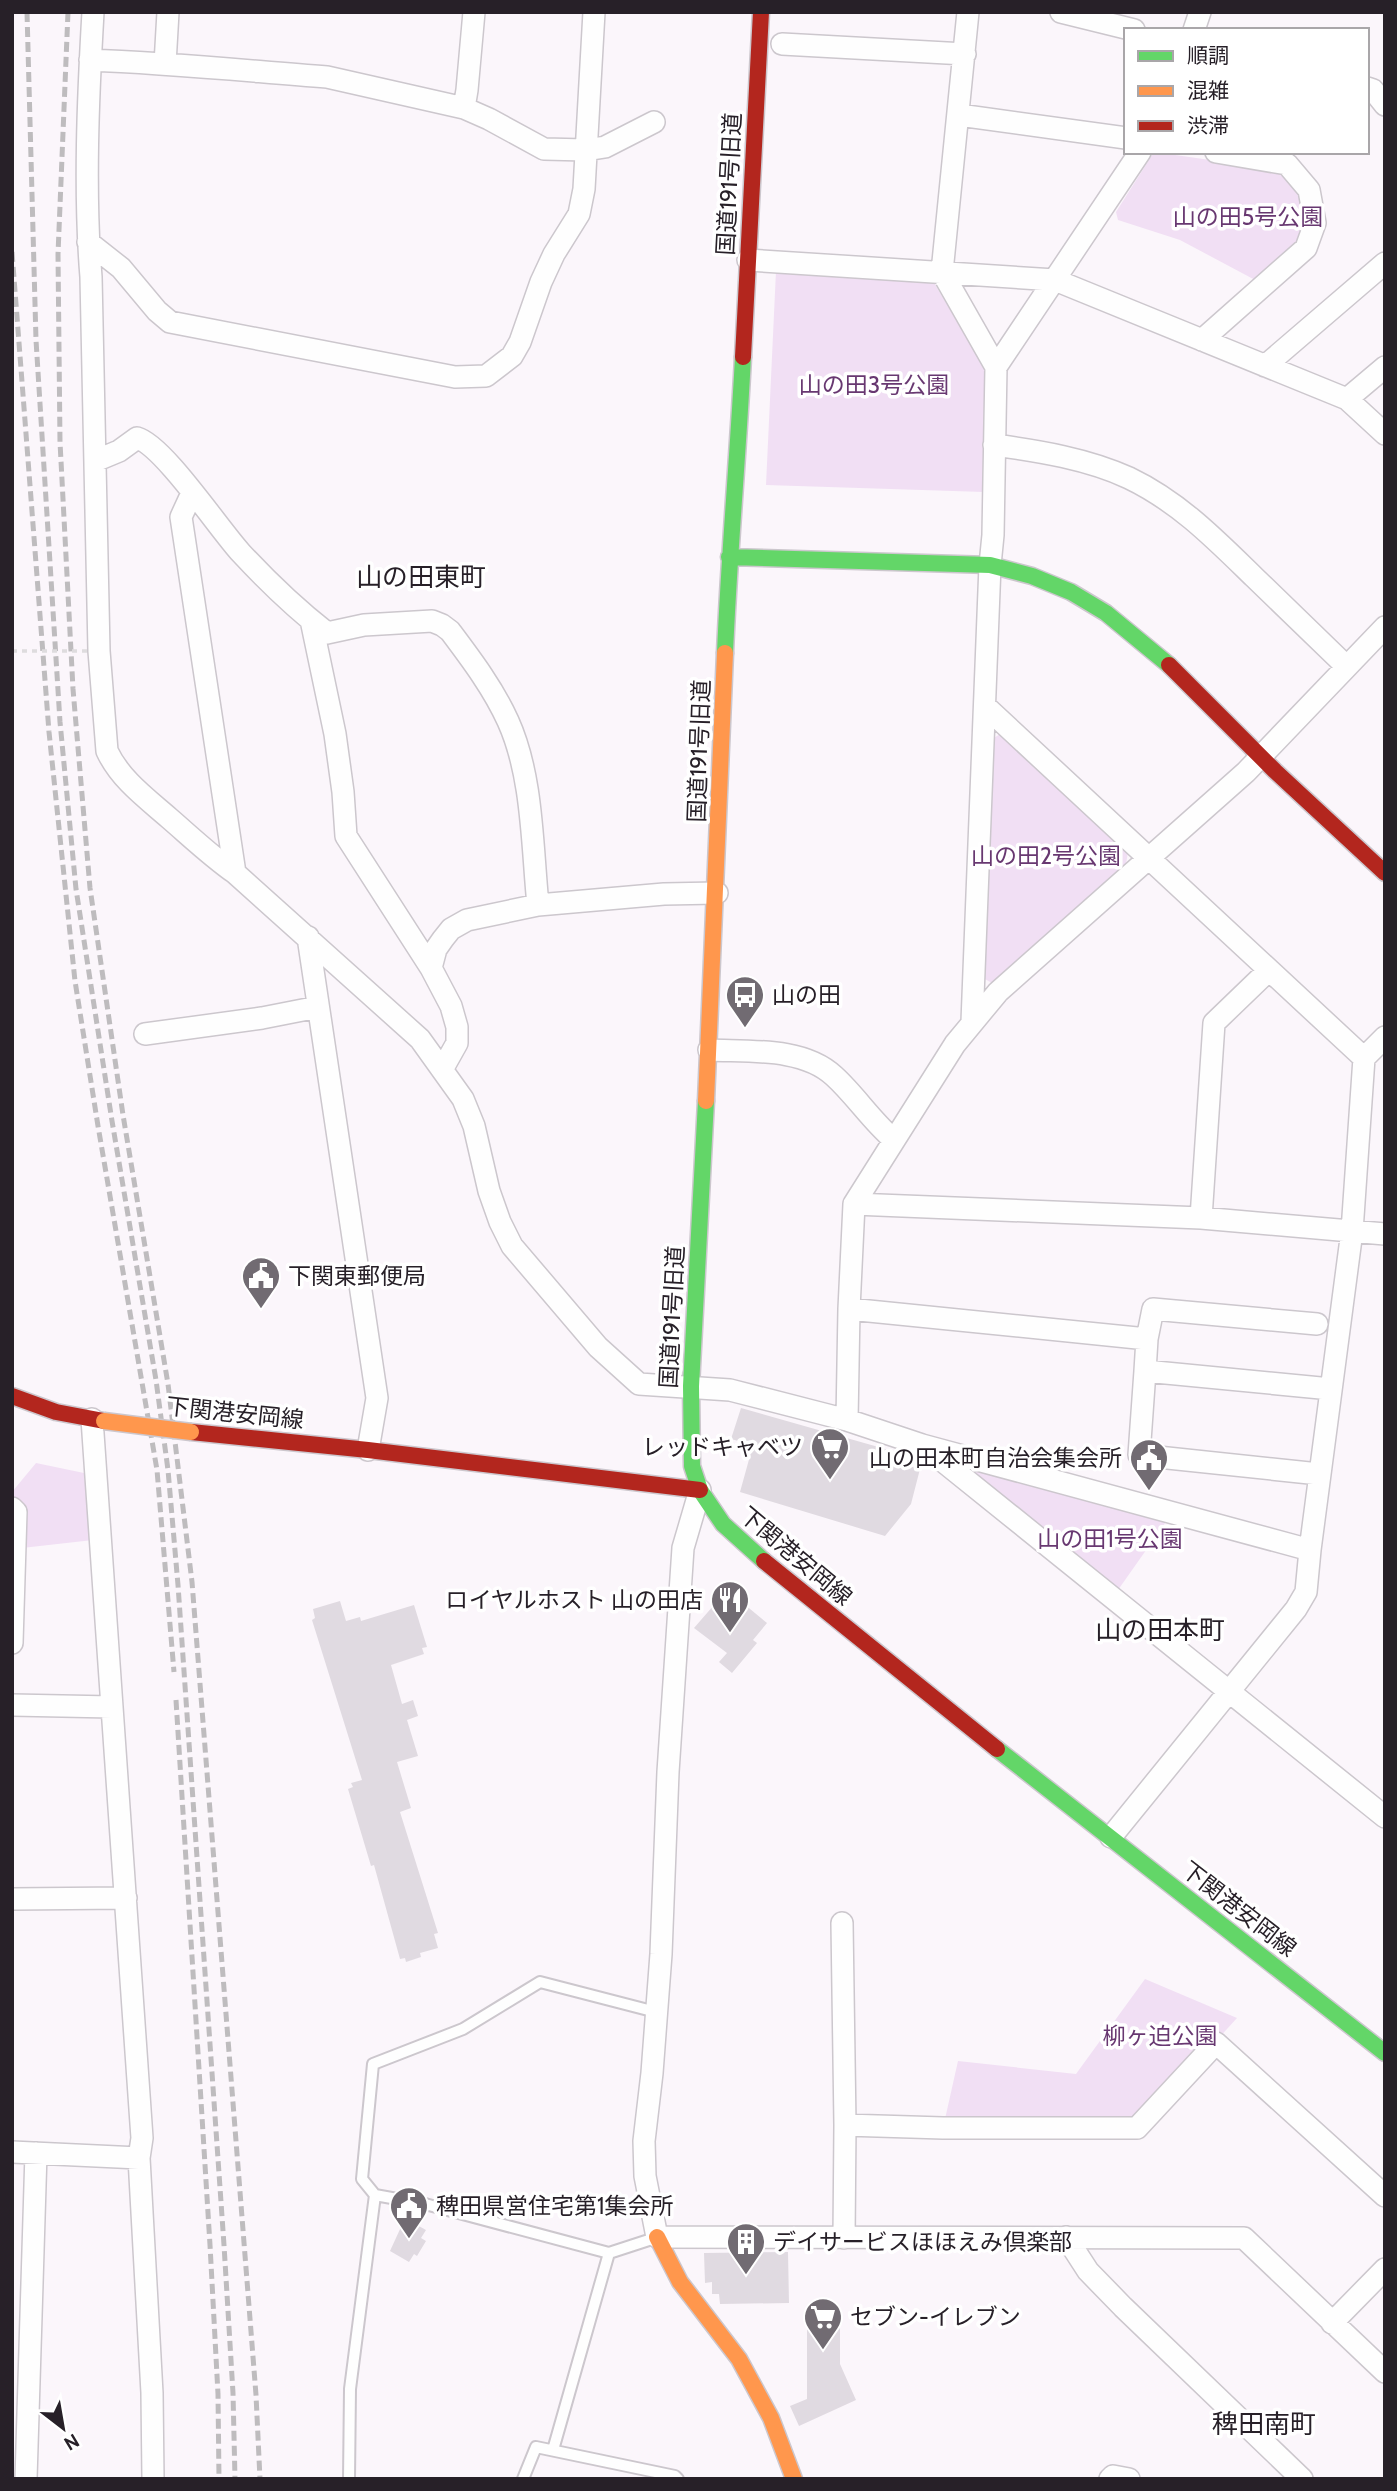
<svg xmlns="http://www.w3.org/2000/svg" width="1397" height="2491" font-family="Cabin,'Noto Sans JP',sans-serif">
  <style>
    .green { fill: #f1dff4 }
    .building { fill: #e0dae1 }
    .lines { fill: none; stroke-linecap: round; stroke-linejoin: round }
    .lane-casing { stroke: #ccc7cd; stroke-width: 14 }
    .street-casing { stroke: #ccc7cd; stroke-width: 24 }
    .fast-casing { stroke: #ccc7cd; stroke-width: 19 }
    .slow-casing { stroke: #ccc7cd; stroke-width: 19 }
    .jam-casing { stroke: #ccc7cd; stroke-width: 19 }
    .lane { stroke: #fefefe; stroke-width: 10 }
    .street { stroke: #fefefe; stroke-width: 21 }
    .fast { stroke: #63d668; stroke-width: 16 }
    .slow { stroke: #ff974d; stroke-width: 16 }
    .jam { stroke: #b3261e; stroke-width: 16 }
    .rail { stroke: #bebcbe; stroke-width: 5; stroke-dasharray: 10 5; stroke-linecap: butt }
    .slow-bridge-casing { stroke: #ccc7cd; stroke-width: 19; stroke-linecap: butt }
    .path-bridge { stroke: #dedcde; stroke-width: 3.5; stroke-dasharray: 5 5; stroke-linecap: butt }
    .slow-bridge { stroke: #ff974d; stroke-width: 16 }
    .labels { text-anchor: middle; stroke-width: 7; stroke-linejoin: round; paint-order: stroke }
    .street-label { font-size: 23px; fill: #272028; stroke: #fff }
    .park-label { font-size: 23px; fill: #683871; stroke: #fff }
    .poi-label { font-size: 23px; fill: #272028; stroke: #fff; text-anchor: start }
    .quarter-label { font-size: 26px; fill: #272028; stroke: #fff }
  </style>
  <rect width="100%" height="100%" fill="#fbf6fb"/>
  <path class="green" d="M1154,152L1281,170L1300,186L1304,207L1300,239L1257,281L1180,240L1118,220L1116,212Z
    M776,271L933,281L989,375L984,492L766,485Z
    M1002,733L1128,852L1126,864L992,983L983,978L992,739Z
    M36,1463L84,1473L93,1540L22,1548V1512L12,1492Z
    M972,1467L1168,1519L1118,1590L969,1470Z
    M1145,1979L1237,2018L1137,2128H943L958,2061L1076,2074Z"/>
  <path class="building" d="M741,1408L896,1452L893,1462L920,1469L911,1504L885,1536L740,1492L753,1445L731,1439Z
    M727,1590L767,1623L753,1640L757,1643L732,1673L719,1662L727,1653L694,1628Z
    M340,1601L346,1621L360,1617L361,1621L414,1605L427,1647L422,1648L424,1654L391,1665L402,1704L413,1700L418,1716L407,1720L418,1756L397,1762L411,1808L400,1812L438,1933L434,1934L438,1948L420,1953L421,1957L406,1962L405,1958L400,1959L374,1865L371,1866L348,1789L353,1787L351,1783L362,1780L312,1620L315,1618L313,1609Z
    M408,2220L426,2230L421,2238L426,2241L417,2256L414,2254L409,2262L390,2251L401,2227L403,2228Z
    M788,2252L789,2303L720,2304L719,2294H712V2282L705,2283L704,2253Z
    M840,2328V2364L856,2400L799,2426L790,2406L807,2399V2329Z"/>
  <g class="lines">
    <defs>
      <path id="lane" d="M655,2238L609,2253L425,2204L375,2195L362,2179L373,2064L463,2029L540,1982L656,2012
        M553,2450L609,2253
        M349,2479L350,2389L375,2195
        M523,2479L536,2447L675,2476L678,2479"/>
      <path id="street" d="M93,12C88,98 84,192 91,277L99,651L107,751C120,779 146,798 169,818C191,837 212,857 235,873L420,1039L463,1099L474,1126L489,1191L500,1222L512,1246L598,1347L639,1384L730,1390L847,1420L922,1445L1310,1550L1352,1231L1364,1058L985,706
        M968,12L942,272L996,367L993,535L990,565L972,1022
        M1061,12L1134,30
        M1194,30L1200,12
        M782,44L965,54
        M90,60C169,63 248,71 327,77L464,108L489,119L544,149L586,150L605,147L654,122
        M165,64L168,12
        M1367,88L1373,90L1385,105
        M464,108L467,90L474,12
        M959,115L1126,138
        M88,242L121,268L157,311L170,322L455,377L486,376L512,356L520,342L541,282L554,254L579,214L584,189L594,12
        M748,260L1055,280L1347,399L1385,434
        M1202,340L1306,248L1315,223L1309,190L1287,164L1216,152
        M1265,366L1385,263
        M996,367L1140,152
        M1347,399L1385,367
        M994,445C1039,451 1088,459 1129,478C1179,502 1215,539 1254,577C1285,607 1316,637 1346,666
        M95,461L119,451L137,438C163,445 219,529 241,553C267,581 296,609 327,633L364,625L432,621L442,625L450,631C471,659 493,688 508,721C533,776 532,846 538,905
        M192,493L181,517L235,873
        M311,620L335,734L343,792L346,836L431,968L451,1006L457,1027V1043L443,1068
        M308,937L377,1398L368,1450
        M431,968L436,949L443,939L451,929L467,920L538,905L664,894L717,893
        M145,1034L262,1018L318,1007
        M709,1050C749,1052 803,1047 834,1076C855,1095 871,1120 893,1139
        M1364,1058L1385,1037
        M854,1204L1201,1218L1385,1234
        M1201,1218L1214,1023L1269,970
        M849,1309L1147,1339L1145,1371
        M1147,1339L1153,1309L1317,1324
        M92,1419L112,1707
        M847,1420L849,1309L854,1204L955,1044L998,992L1246,772L1385,627
        M929,1450L1385,1817
        M1319,1474L1139,1455L1145,1371L1331,1389
        M700,1490L683,1548L668,1772L661,1954L652,2073L644,2141L645,2176L657,2237L1244,2238L1385,2372
        M12,1508L16,1512L12,1643
        M12,1705L112,1707L142,2138L139,2158L152,2393L153,2479
        M1111,1837L1296,1609L1306,1592L1310,1550
        M12,1899L126,1898
        M842,1923L845,2125L844,2238
        M845,2125L943,2128H1137L1216,2043L1385,2196
        M12,2152L139,2158
        M1066,2237L1088,2271L1123,2307L1302,2479
        M1332,2323L1385,2269
        M26,2479L36,2153
        M1110,2479L1113,2476L1129,2479"/>
      <path id="fast" d="M729,557L990,565L1032,576L1071,592L1106,613L1169,665
        M725,653C729,555 738,456 743,357
        M706,1101L691,1386L692,1466L700,1490L723,1524L764,1561
        M997,1749L1385,2053"/>
      <path id="slow" d="M706,1101L725,653
        M657,2237L680,2282L739,2359L771,2418L794,2479"/>
      <path id="jam" d="M743,357L761,12
        M1169,665L1275,771L1385,873
        M12,1396L56,1412L104,1421
        M191,1432L368,1450L700,1490
        M764,1561L997,1749"/>
    </defs>
    <use href="#lane" class="lane-casing"/>
    <use href="#street" class="street-casing"/>
    <use href="#fast" class="fast-casing"/>
    <use href="#slow" class="slow-casing"/>
    <use href="#jam" class="jam-casing"/>
    <use href="#lane" class="lane"/>
    <use href="#street" class="street"/>
    <use href="#fast" class="fast"/>
    <use href="#slow" class="slow"/>
    <use href="#jam" class="jam"/>
    <path class="rail" d="M27,12L36,340L60,722L76,889L112,1121L156,1380L168,1470L178,1585L224,2245L233,2393L235,2479
      M68,12L58,254L60,442L73,689L90,888L123,1115L168,1384L192,1582L256,2395L260,2479
      M12,252L49,732L75,981L98,1126L157,1470L174,1672
      M176,1700L210,2245L218,2394L219,2479"/>
    <defs>
      <path id="slow-bridge" d="M104,1421L191,1432"/>
    </defs>
    <use href="#slow-bridge" class="slow-bridge-casing"/>
    <path class="path-bridge" d="M12,651H92"/>
    <use href="#slow-bridge" class="slow-bridge"/>
  </g>
  <defs>
    <symbol id="bus-pin" viewBox="-11 -11 22 30"><path d="M0 17L-7.5 6A9.5 9.5 0 1 1 7.5 6Z" fill="#716b72" stroke="#fff"/><path d="M-5-6H5V4H4V6H2V4H-2V6H-4V4H-5ZM-3.5-4V0h7V-4ZM-3.5 1.2v1.5H-2V1.2ZM2 1.2v1.5H3.5V1.2Z" fill="#fff"/></symbol>
    <symbol id="civic-pin" viewBox="-11 -11 22 30"><path d="M0 17L-7.5 6A9.5 9.5 0 1 1 7.5 6Z" fill="#716b72" stroke="#fff"/><path d="M-.6-6.5H3V-4.5H.6V-3L4-1V1h2V6H-6V1h2V-1L-.6-3ZM-1.2 2.5V6h2.4V2.5Z" fill="#fff"/></symbol>
    <symbol id="supermarket-pin" viewBox="-11 -11 22 30"><path d="M0 17L-7.5 6A9.5 9.5 0 1 1 7.5 6Z" fill="#716b72" stroke="#fff"/><path d="M-6-5.5h2.5l.6 2H6L4.5 2H-2.5L-4.4-4H-6ZM-1.5 3.2a1.3 1.3 0 1 0 .1 0ZM3 3.2a1.3 1.3 0 1 0 .1 0Z" fill="#fff"/></symbol>
    <symbol id="restaurant-pin" viewBox="-11 -11 22 30"><path d="M0 17L-7.5 6A9.5 9.5 0 1 1 7.5 6Z" fill="#716b72" stroke="#fff"/><path d="M-5-6h1v4h1v-4h1v4h1v-4h1v5L-1.5 .5V6h-2V.5L-5-1ZM5-6V6H3V1.5H1.5Q1.5-4 5-6Z" fill="#fff"/></symbol>
    <symbol id="building-pin" viewBox="-11 -11 22 30"><path d="M0 17L-7.5 6A9.5 9.5 0 1 1 7.5 6Z" fill="#716b72" stroke="#fff"/><path d="M-4-6H4V6H1V3H-1V6H-4ZM-2.5-4.3h1.7v1.8h-1.7ZM.8-4.3h1.7v1.8H.8ZM-2.5-1h1.7V.8h-1.7ZM.8-1h1.7V.8H.8Z" fill="#fff"/></symbol>
  </defs>
  <g fill-rule="evenodd">
    <use href="#bus-pin" x="723" y="973" width="44" height="60"/>
    <use href="#civic-pin" x="239" y="1254" width="44" height="60"/>
    <use href="#supermarket-pin" x="808" y="1425" width="44" height="60"/>
    <use href="#civic-pin" x="1127" y="1436" width="44" height="60"/>
    <use href="#restaurant-pin" x="708" y="1578" width="44" height="60"/>
    <use href="#civic-pin" x="387" y="2184" width="44" height="60"/>
    <use href="#building-pin" x="724" y="2220" width="44" height="60"/>
    <use href="#supermarket-pin" x="801" y="2295" width="44" height="60"/>
  </g>
  <g class="labels">
    <g class="street-label">
      <text transform="translate(729 184) rotate(-87)" y="8">国道191号旧道</text>
      <text transform="translate(699 751) rotate(-88)" y="8">国道191号旧道</text>
      <text transform="translate(672 1317) rotate(-87)" y="8">国道191号旧道</text>
      <text transform="translate(235 1413) rotate(6)" y="8">下関港安岡線</text>
      <text transform="translate(796 1556) rotate(40)" y="8">下関港安岡線</text>
      <text transform="translate(1239 1909) rotate(38)" y="8">下関港安岡線</text>
    </g>
    <g class="park-label">
      <text x="1248" y="225">山の田5号公園</text>
      <text x="874" y="393">山の田3号公園</text>
      <text x="1046" y="864">山の田2号公園</text>
      <text x="1110" y="1547">山の田1号公園</text>
      <text x="1160" y="2044">柳ヶ迫公園</text>
    </g>
    <g class="poi-label">
      <text x="772" y="1003">山の田</text>
      <text x="288" y="1284">下関東郵便局</text>
      <text x="803" y="1455" text-anchor="end">レッドキャベツ</text>
      <text x="1122" y="1466" text-anchor="end">山の田本町自治会集会所</text>
      <text x="703" y="1608" text-anchor="end">ロイヤルホスト 山の田店</text>
      <text x="436" y="2214">稗田県営住宅第1集会所</text>
      <text x="773" y="2250">デイサービスほほえみ倶楽部</text>
      <text x="850" y="2325">セブン-イレブン</text>
    </g>
    <g class="quarter-label">
      <text x="421" y="586">山の田東町</text>
      <text x="1160" y="1639">山の田本町</text>
      <text x="1264" y="2433">稗田南町</text>
    </g>
  </g>
  <rect width="1397" height="2491" fill="none" stroke="#272028" stroke-width="28"/>
  <rect x="1124" y="28" width="245" height="126" fill="#ffffff" stroke="#a9a6a9" stroke-width="2"/>
  <rect x="1138" y="51" width="35" height="10" fill="#63d668" stroke="#a9a6a9" stroke-width="2"/>
  <text x="1187" y="63" font-size="21" fill="#272028">順調</text>
  <rect x="1138" y="86" width="35" height="10" fill="#ff974d" stroke="#a9a6a9" stroke-width="2"/>
  <text x="1187" y="98" font-size="21" fill="#272028">混雑</text>
  <rect x="1138" y="121" width="35" height="10" fill="#b3261e" stroke="#a9a6a9" stroke-width="2"/>
  <text x="1187" y="133" font-size="21" fill="#272028">渋滞</text>
  <g transform="translate(63 2428) rotate(149)" stroke="#ffffff" stroke-width="5" paint-order="stroke">
  <path d="M0-5L12 26L0 18L-12 26Z" fill="#272028"/>
  <text y="-10" font-size="19" font-weight="bold" text-anchor="middle" fill="#272028">N</text>
  </g>
</svg>
